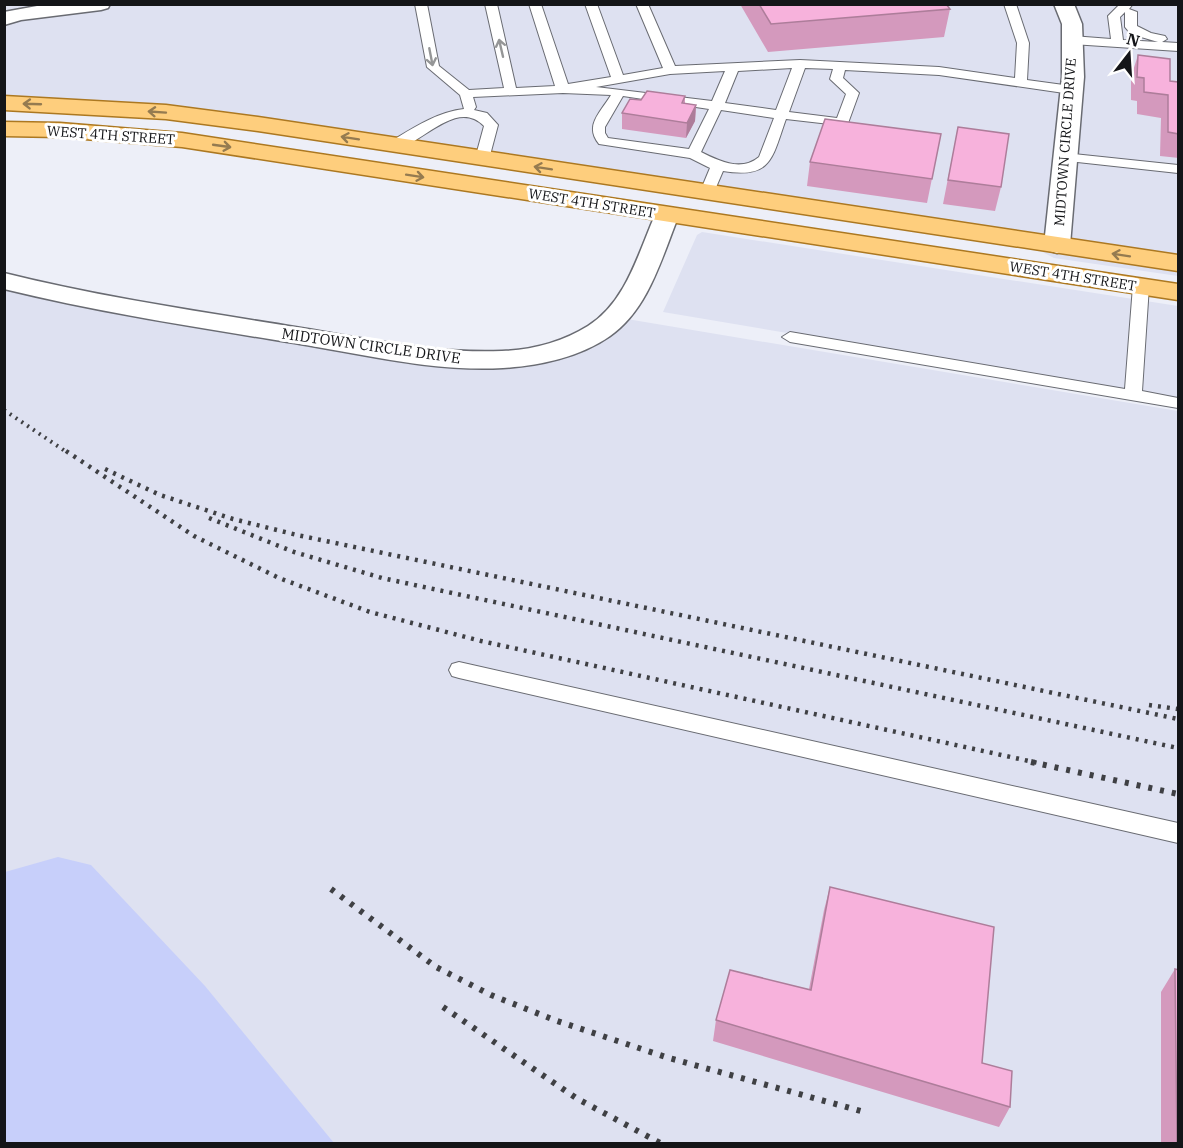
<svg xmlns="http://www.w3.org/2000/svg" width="1183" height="1148" font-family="'IBM Plex Serif',serif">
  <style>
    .built { fill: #dee1f1 }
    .green { fill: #c7cffa }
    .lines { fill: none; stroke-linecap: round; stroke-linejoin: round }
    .service-casing { stroke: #696b72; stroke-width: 2 }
    .minor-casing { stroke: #696b72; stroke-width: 3 }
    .tertiary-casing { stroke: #696b72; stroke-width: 3 }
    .primary-casing { stroke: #ac7821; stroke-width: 3 }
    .service { fill: #fff; fill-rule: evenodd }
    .minor { fill: #fff; fill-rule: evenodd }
    .tertiary { fill: #fff; fill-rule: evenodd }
    .primary { fill: #fece7d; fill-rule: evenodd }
    .rail-far2 { stroke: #3f4044; stroke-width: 4; stroke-dasharray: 2 5; stroke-linecap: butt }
    .rail-far1 { stroke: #3f4044; stroke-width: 4.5; stroke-dasharray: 3 6; stroke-linecap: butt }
    .rail { stroke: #3f4044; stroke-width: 6; stroke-dasharray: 4 8; stroke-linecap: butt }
    .wall { fill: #d499bd }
    .shaded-wall { fill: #ad7d9a }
    .building { fill: #f7b2dc; stroke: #ad7d9a; stroke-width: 1.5 }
    .oneway { stroke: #959697 }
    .oneway2 { stroke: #957b50 }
    .labels { text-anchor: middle; stroke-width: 6; stroke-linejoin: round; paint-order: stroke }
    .far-street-label { font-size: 14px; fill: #141518; stroke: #fff }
    .street-label { font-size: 15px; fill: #141518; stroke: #fff }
  </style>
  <rect width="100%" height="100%" fill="#edeff8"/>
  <path class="built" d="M5,5H1178V276L1054,258L1017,239L258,124L5,103Z
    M702,232L1178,306V399L663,312L697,235Z
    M4,281L422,356L530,359L615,317L1178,411V1143H5Z"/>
  <path class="green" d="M58,857L91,865L205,986L334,1143H5V872Z"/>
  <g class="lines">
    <defs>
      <path id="service" d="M415,4H427L439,66L469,90L504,88L485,4H497L516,88L555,86L529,4H541L568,84L611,77L585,4H597L623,75L663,68L636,4H648L675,66L800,60L939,67L1015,78L1017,43L1004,4H1016L1029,43L1027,80L1071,86L1077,90L1071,94L939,75L845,70L843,78L859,93L847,126L786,119C772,158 772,179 723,171L714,192L707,196L700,192L710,168L690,158L599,144C584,126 600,113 611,95L563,93L473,97L476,107L474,110L487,113L498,125L489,159L482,163L475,159L484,126C454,95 415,154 390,148L388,145L390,142C413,128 437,112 464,109L460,95L427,67ZM792,68L776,110L725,103L738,71ZM805,68L833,69L830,79L846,94L837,118L789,112ZM725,71L712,101L596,87L670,74ZM623,96L709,109L689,149L608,138L605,133V127ZM721,110L774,118L759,157C741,172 719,161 701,152Z
        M1120,4H1133L1129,9L1137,12V26L1151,33L1165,36L1167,39L1162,42L1178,43V51L1072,44L1066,40L1072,36L1111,39L1108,16ZM1125,12V27L1131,34L1158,42L1123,40L1120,17Z
        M1064,153L1178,165V173L1059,160L1057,157L1059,154Z
        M1141,281L1149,286L1142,391L1178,398V408L790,342L782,337L790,332L1125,389L1133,286Z
        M459,662L1178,823V843L459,678L452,676L449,670L452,664Z"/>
      <path id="minor" d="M48,4H110L108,8L101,10L21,20L4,25V12Z
        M667,208L676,210L679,215C662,256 649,309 610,336C580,357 539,366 503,368C435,372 366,355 300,344C201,328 102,313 4,289V273C100,297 197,311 295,327C363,338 432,354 502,351C532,350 562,342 588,326C626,302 638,254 655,215L658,210Z"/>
      <path id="tertiary" d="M1054,4H1074L1082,24L1084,77L1070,245L1066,250L1057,253L1048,250L1044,245L1062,77V24Z"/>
      <path id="primary" d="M4,96L166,105L258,117L1178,255V271L258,131L166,119L4,110Z
        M4,122L60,123L182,133L1178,284V300L182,147L60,137L4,136Z"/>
    </defs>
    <use href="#service" class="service-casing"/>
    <use href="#minor" class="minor-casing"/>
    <use href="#tertiary" class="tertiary-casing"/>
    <use href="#primary" class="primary-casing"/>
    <use href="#service" class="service"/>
    <use href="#minor" class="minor"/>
    <use href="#tertiary" class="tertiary"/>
    <use href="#primary" class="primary"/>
    <path class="rail-far2" d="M4,410L68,453"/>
    <path class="rail-far1" d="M66,451L194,536L279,578L370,612L481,641L1038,763
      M105,469L160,495L233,519L297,535L1178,719
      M209,518L294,552L382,578L1178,748
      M1149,705L1178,709"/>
    <path class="rail" d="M1031,762L1178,794
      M331,889L436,967L491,995L557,1021L669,1058L868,1113
      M443,1007L576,1098L662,1144"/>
  </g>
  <path class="wall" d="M740,4H946L950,9L944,37L768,52Z
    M1138,55L1170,81L1179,95V158L1160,156L1161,118L1137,114V101L1131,100V77Z
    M685,96V103L696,105L695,121L686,138L622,129V113L641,100Z
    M958,127L1001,187L995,211L943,204Z
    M941,134L927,203L807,186L810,162Z
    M1179,179V209L1178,182Z
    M830,887L982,1063L1010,1107L999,1127L713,1041L716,1020L809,989L824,910Z
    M1175,969L1179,1143H1161V992Z"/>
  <path class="shaded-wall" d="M696,105L695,121L686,138L687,123Z"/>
  <path class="building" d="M759,4H946L950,9L771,24Z
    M1138,55L1170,59V81L1178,82L1179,134L1168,132V95L1144,92V78L1137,77Z
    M647,91L685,96L682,103L696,105L687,123L622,113L630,99L641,100Z
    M825,119L941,134L932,179L810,162Z
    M958,127L1009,134L1001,187L948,180Z
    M830,887L994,927L982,1063L1012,1071L1010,1107L716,1020L730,970L811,990Z
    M1175,969L1179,970V1143H1177Z"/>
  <defs><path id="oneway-shaft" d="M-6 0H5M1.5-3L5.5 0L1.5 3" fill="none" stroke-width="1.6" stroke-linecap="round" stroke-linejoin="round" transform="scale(1.5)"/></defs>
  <g class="oneway">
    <use href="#oneway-shaft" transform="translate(501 48) rotate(-103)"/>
    <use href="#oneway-shaft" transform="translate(431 57) rotate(79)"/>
  </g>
  <g class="oneway2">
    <use href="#oneway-shaft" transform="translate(32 104) rotate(-178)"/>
    <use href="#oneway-shaft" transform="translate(157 112) rotate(-176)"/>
    <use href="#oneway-shaft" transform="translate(350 138) rotate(-171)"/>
    <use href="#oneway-shaft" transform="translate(222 146) rotate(8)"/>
    <use href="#oneway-shaft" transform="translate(543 168) rotate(-171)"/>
    <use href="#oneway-shaft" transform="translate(415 176) rotate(9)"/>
    <use href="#oneway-shaft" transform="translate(1121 255) rotate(-171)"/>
  </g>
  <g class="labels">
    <g class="far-street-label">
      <text transform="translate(111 135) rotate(4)" y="5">WEST 4TH STREET</text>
      <text transform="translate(1065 142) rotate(-86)" y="5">MIDTOWN CIRCLE DRIVE</text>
      <text transform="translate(592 203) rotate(9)" y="5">WEST 4TH STREET</text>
      <text transform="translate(1073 276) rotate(9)" y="5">WEST 4TH STREET</text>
    </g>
    <g class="street-label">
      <text transform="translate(371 346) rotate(8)" y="5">MIDTOWN CIRCLE DRIVE</text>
    </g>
  </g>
  <rect width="1183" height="1148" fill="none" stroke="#141518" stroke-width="12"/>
  <g transform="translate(1129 54) rotate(17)" stroke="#ffffff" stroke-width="4.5" paint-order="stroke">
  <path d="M0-4.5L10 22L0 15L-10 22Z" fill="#141518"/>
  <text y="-9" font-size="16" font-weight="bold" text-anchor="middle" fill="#141518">N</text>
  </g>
</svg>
